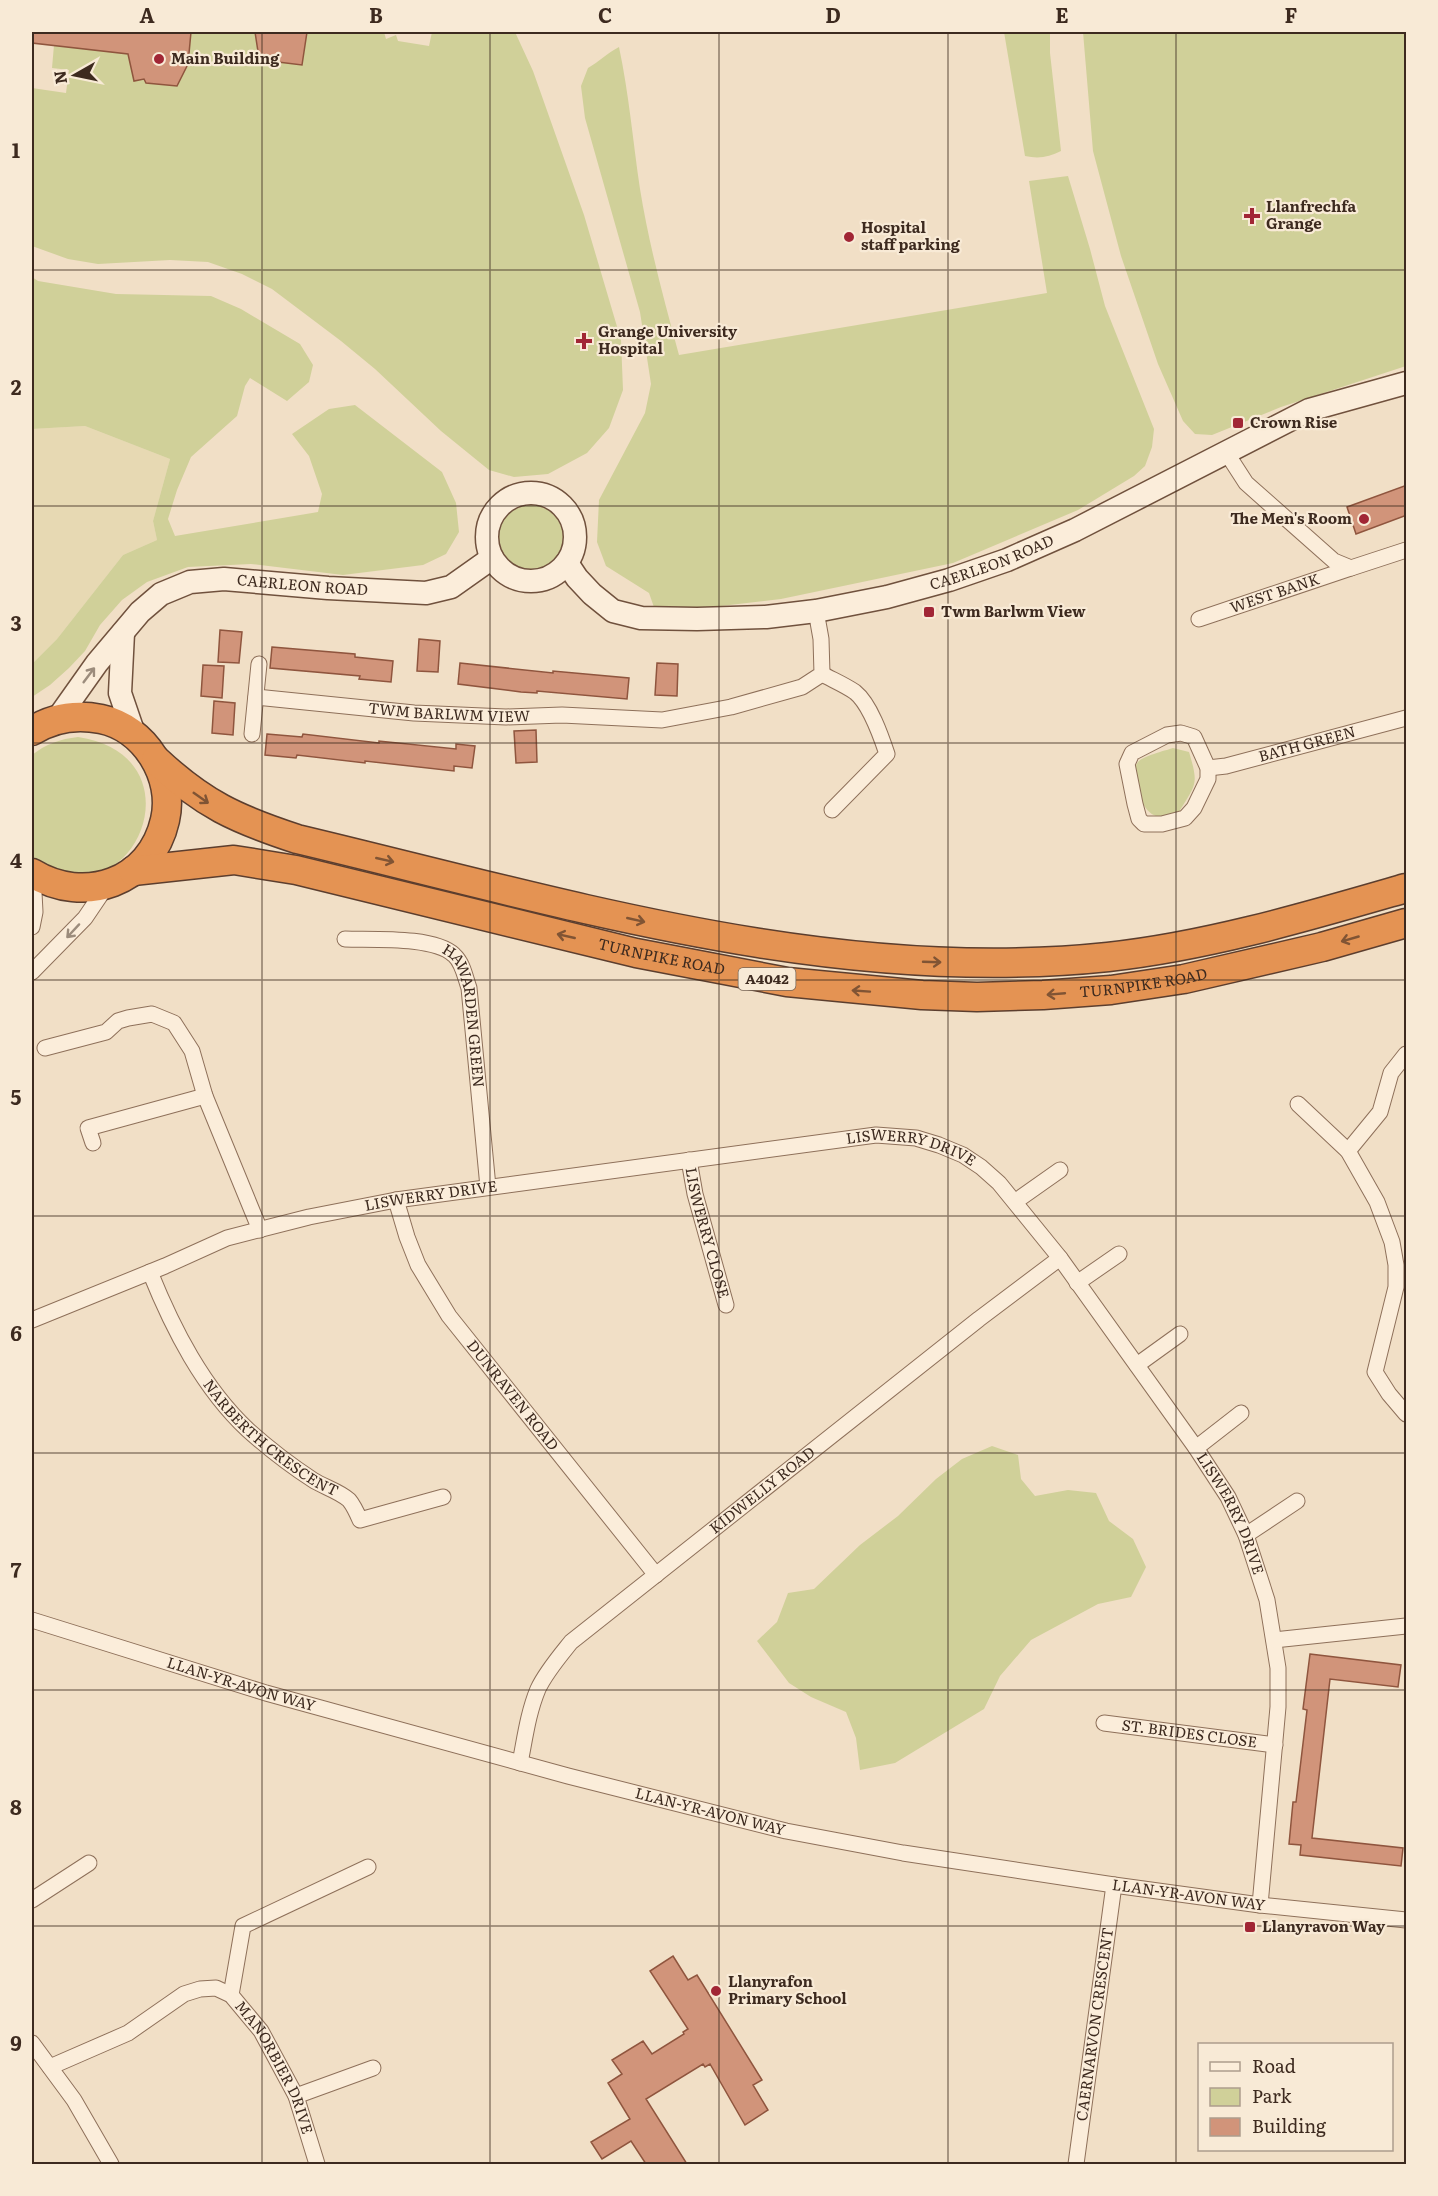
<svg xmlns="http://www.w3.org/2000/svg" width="1438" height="2196" font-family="Literata,serif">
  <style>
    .farmland { fill: #e7d9b3 }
    .green { fill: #d0d099 }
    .building { fill: #d1947a; stroke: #8f553e; stroke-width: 1.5 }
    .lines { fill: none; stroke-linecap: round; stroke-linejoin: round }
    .street-casing { stroke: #8e705a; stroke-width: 17 }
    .secondary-casing { stroke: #70513d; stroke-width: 25 }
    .highway-casing { stroke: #5c3e2e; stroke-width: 31 }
    .street { stroke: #fbedda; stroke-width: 15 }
    .secondary { stroke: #fbedda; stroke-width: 22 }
    .highway { stroke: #e49353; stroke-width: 28 }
    .oneway { stroke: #9c8c7c }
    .oneway2 { stroke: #805434 }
    .grid { fill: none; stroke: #3d2a1f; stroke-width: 1.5; stroke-opacity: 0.55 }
    .poi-dot { fill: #a12635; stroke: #f8ead6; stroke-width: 2 }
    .labels { text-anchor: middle; stroke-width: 4.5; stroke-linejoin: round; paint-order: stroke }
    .shield { fill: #f8ead6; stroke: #756456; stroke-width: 1.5 }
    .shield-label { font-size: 14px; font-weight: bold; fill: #3d2a1f }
    .poi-label { font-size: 15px; font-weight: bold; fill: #3d2a1f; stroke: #f8ead6; text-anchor: start }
    .street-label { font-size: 15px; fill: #3d2a1f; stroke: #f8ead6 }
    .neatline { fill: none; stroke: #3d2a1f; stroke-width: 2 }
    .grid-label { font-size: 20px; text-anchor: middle; font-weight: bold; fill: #3d2a1f }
  </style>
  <rect width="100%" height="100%" fill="#f1dfc6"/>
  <path class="farmland" d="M85,426L170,459L153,521L157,540L123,555L57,639L32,664V429Z"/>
  <path class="green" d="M191,32H255L259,58L268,56L270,61L302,65L307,32H384L386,39L396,35L398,41L429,46L432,32H515L533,71L584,215L621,340L623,390L609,428L587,453L548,474L514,477L489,470L441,431L375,369L341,341L272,289L242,274L208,262L170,260L98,264L68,259L32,246V88L66,93L69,70L52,68L54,45L127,38L134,81L144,79L146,83L176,86L188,64Z
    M1004,32H1050V53L1061,151C1049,157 1039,159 1025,156Z
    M1083,32H1406V366L1281,407L1212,435L1195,434L1183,421L1158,364L1121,256L1093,151Z
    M619,47C629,94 633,142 640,189C649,245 664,300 679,355L1047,293L1029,181L1068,176L1090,249L1105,306L1154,429L1152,447L1145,466L1134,476L1078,510L953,563L781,599L678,611L655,610L649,593L606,566L597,542L599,500L645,413L651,384L640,312L585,118L581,86L588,68C599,62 607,53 619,47Z
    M32,277L38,281L116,294L211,296L241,309L300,344L313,365L309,382L287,401L250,378L245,386L237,416L191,457L177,490L168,519L175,536L318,512L322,494L309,456L292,434L329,409L355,405L442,472L456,503L459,532L446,554L423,565L343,575L251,564L188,567L147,582L122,600L100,625L85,651L69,668L50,685L32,697V664L57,639L123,555L157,540L153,521L170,459L85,426L32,429Z
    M499 537a32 32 0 1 1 64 0a32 32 0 1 1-64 0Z
    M78,737C206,756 131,931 32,859V755C46,744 60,739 78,737Z
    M1173,748L1189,752C1199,785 1196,784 1179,812C1172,815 1163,817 1156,816C1141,812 1128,774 1138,762C1143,756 1164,751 1173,748Z
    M992,1446L1018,1455L1021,1479L1035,1496L1068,1490L1096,1493L1109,1521L1133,1539L1146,1567L1131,1597L1098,1604L1031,1640L1000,1676L984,1709L895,1763L860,1770L856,1738L846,1712L811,1697L789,1683L757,1641L777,1622L788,1593L814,1589L860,1545L898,1516L936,1479L962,1459Z"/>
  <path class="building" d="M32,32H191L188,64L177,86L146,83L144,79L134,81L128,54L32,43Z
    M255,32H307L302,65L270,61L268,56L259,58Z
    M1407,485V515L1356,534L1347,507Z
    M220,630L242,632L239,663L218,662Z
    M419,639L440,641L438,672L417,671Z
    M272,647L355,654V657L393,661L391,682L359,679L360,676L270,668Z
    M460,663L553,673V671L629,678L627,699L537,691V693L521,692L458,684Z
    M657,663L678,664L677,696L655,695Z
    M203,665L224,666L222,698L201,696Z
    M214,701L235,703L233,735L212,733Z
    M536,730L537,762L516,763L514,731Z
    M267,734L302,737L303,734L379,743V741L456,749V744L475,746L472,768L454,766V771L365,761V763L297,755L296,758L265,755Z
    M1310,1654L1401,1665L1398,1687L1330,1679L1312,1838L1403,1848L1401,1866L1300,1855L1301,1845L1289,1844L1293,1802H1296L1307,1710L1303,1709Z
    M673,1956L688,1980L697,1975L762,2080L753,2085L768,2110L745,2125L710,2064L705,2067L703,2064L646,2099L687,2164H646L631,2141L602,2159L591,2142L630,2119L608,2083L622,2074L612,2060L643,2041L652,2054L684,2034L683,2032L688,2029L650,1971Z"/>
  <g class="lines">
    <defs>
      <g id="street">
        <path d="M1226,452L1246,483L1334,561L1351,568L1406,550"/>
        <path id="s1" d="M1199,619L1351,568"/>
        <path d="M822,674C833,680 845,685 855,692C870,704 881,736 887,754L832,810"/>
        <path id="s2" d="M256,697L414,713L506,717L562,715L662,720L731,707L802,687L822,674L821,639L816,611"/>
        <path d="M1181,733L1194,737L1208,768V779L1194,808L1185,818L1162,824H1144L1139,819L1135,804L1127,764L1132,753L1167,735Z"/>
        <path d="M252,734L259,664"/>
        <path id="s3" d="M1208,768L1226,766L1406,718"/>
        <path d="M32,927L35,912L33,874"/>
        <path id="s4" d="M345,939C372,940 434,936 454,955C463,963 465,977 469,988L488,1187"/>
        <path d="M32,972L85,918L108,884"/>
        <path d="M45,1048L106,1032L118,1021L128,1018L152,1014L174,1023L192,1051L205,1096L260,1230"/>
        <path d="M1298,1104L1348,1151L1377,1202L1392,1242L1396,1265V1287L1375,1372L1389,1394L1406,1414"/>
        <path d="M93,1143L88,1128L205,1096"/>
        <path d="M1348,1151L1380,1112L1391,1073L1406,1054"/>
        <path id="s5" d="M689,1160L695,1194L726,1305"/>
        <path id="s6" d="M396,1200L407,1237L418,1265L449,1316L656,1575"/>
        <path d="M1016,1201L1060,1170"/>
        <path id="s7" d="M150,1272C173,1329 203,1388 248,1430C268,1448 290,1465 313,1480C324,1487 339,1491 349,1500C354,1506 357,1513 360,1520L443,1497"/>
        <path d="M1077,1283L1119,1254"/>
        <path id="s8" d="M32,1320L165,1266L227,1238L309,1217L396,1200L876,1135L916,1138L939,1145L963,1155L981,1167L999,1183L1060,1258L1196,1448L1228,1497L1246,1535L1267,1600L1278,1668V1707L1260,1905"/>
        <path d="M1137,1365L1180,1334"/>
        <path d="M1196,1448L1241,1413"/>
        <path d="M1246,1535L1297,1501"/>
        <path id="s9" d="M32,1620L266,1693L568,1776L786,1831L903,1853L1114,1885L1260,1905L1406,1920"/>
        <path d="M1274,1640L1406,1626"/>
        <path id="s10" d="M1104,1723L1275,1745"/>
        <path id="s11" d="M520,1763C525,1738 528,1713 538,1689C546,1672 559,1657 571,1642L979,1319L1060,1258"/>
        <path d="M32,1900L89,1863"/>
        <path d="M231,1995L243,1926L368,1867"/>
        <path d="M32,2043L74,2100L111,2164"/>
        <path id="s12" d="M50,2067L128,2033L184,1994L200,1989L216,1988L231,1995L261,2031L296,2096L317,2164"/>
        <path d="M296,2096L373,2068"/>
        <path id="s13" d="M1076,2164L1114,1885"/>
      </g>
      <g id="secondary">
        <circle cx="531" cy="537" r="44"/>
        <path id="s14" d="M567,563L577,578L592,594L613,611L641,618L697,619L766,617L816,611L887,597L949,580L1007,560L1075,530L1309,410L1406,383"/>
        <path d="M123,633L120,693L134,734"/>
        <path id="s15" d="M58,718L97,663L140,612L161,594L190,582L224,579L328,588L426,593L451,587L492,558"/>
      </g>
      <g id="highway">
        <path d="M32,731C54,717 76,714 101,719C145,728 175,777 165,820C151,883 84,905 32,873"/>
        <path d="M156,760C203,804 236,819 297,839C562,902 832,986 1108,957C1209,946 1309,916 1406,888"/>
        <path id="s16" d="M133,871L234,860L296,870L636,953L787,982L922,995L977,997L1043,995L1111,990L1184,979L1322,947L1406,923"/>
      </g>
    </defs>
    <use href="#street" class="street-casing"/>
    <use href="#secondary" class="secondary-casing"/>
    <use href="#highway" class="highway-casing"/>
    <use href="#street" class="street"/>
    <use href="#secondary" class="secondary"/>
    <use href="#highway" class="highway"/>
  </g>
  <defs><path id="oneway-shaft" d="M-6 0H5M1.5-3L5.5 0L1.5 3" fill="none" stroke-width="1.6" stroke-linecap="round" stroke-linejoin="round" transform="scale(1.5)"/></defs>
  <g class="oneway">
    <use href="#oneway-shaft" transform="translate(89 675) rotate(-53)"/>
    <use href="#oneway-shaft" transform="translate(73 931) rotate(133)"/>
  </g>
  <g class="oneway2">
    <use href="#oneway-shaft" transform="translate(201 798) rotate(35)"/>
    <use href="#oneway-shaft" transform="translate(385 860) rotate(13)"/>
    <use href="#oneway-shaft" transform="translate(636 920) rotate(13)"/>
    <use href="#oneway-shaft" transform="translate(566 936) rotate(-167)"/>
    <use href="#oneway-shaft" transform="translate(1350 939) rotate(164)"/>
    <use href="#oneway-shaft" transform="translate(932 962) rotate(2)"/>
    <use href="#oneway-shaft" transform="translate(861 991) rotate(-176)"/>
    <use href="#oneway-shaft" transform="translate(1056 994) rotate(175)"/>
  </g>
  <path class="grid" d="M262,32V2164M490,32V2164M719,32V2164M948,32V2164M1176,32V2164M32,270H1406M32,506H1406M32,743H1406M32,980H1406M32,1216H1406M32,1453H1406M32,1690H1406M32,1926H1406"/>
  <g class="poi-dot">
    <circle cx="159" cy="59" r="6"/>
    <path d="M1249 207h6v6h6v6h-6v6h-6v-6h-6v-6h6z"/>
    <circle cx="849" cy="237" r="6"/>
    <path d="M581 332h6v6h6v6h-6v6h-6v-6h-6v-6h6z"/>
    <rect x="1232" y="417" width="12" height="12" rx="3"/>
    <circle cx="1364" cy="519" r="6"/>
    <rect x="923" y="606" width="12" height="12" rx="3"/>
    <rect x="1244" y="1921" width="12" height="12" rx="3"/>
    <circle cx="716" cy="1991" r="6"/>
  </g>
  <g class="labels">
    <rect class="shield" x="738.5" y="968" width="57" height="22" rx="4.5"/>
    <g class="shield-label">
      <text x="767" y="984">A4042</text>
    </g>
    <g class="poi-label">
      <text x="171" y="64">Main Building</text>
      <text x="1266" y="212">Llanfrechfa<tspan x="1266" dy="17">Grange</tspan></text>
      <text x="861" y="233">Hospital<tspan x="861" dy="17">staff parking</tspan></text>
      <text x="598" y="337">Grange University<tspan x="598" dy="17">Hospital</tspan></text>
      <text x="1250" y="428">Crown Rise</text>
      <text x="1352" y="524" text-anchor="end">The Men's Room</text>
      <text x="941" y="617">Twm Barlwm View</text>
      <text x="1262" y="1932">Llanyravon Way</text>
      <text x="728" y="1987">Llanyrafon<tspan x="728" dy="17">Primary School</tspan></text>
    </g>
    <g class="street-label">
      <text dy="5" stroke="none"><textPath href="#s14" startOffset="454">CAERLEON ROAD</textPath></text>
      <text dy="5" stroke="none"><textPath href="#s15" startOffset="306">CAERLEON ROAD</textPath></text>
      <text dy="5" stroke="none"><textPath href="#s1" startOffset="80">WEST BANK</textPath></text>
      <text dy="5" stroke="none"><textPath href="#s2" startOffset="194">TWM BARLWM VIEW</textPath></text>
      <text dy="5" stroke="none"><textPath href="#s3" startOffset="102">BATH GREEN</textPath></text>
      <text dy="5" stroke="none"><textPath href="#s16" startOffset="540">TURNPIKE ROAD</textPath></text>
      <text dy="5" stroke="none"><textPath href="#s16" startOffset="1026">TURNPIKE ROAD</textPath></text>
      <text dy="5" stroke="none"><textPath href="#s4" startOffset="174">HAWARDEN GREEN</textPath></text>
      <text dy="5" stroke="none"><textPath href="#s8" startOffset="906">LISWERRY DRIVE</textPath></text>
      <text dy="5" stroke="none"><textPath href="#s8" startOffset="420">LISWERRY DRIVE</textPath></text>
      <text dy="5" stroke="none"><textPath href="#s5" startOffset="75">LISWERRY CLOSE</textPath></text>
      <text dy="5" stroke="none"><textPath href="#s6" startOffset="230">DUNRAVEN ROAD</textPath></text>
      <text dy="5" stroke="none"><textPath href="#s7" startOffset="210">NARBERTH CRESCENT</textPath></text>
      <text dy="5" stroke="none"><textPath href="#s11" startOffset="378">KIDWELLY ROAD</textPath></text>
      <text dy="5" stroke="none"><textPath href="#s8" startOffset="1410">LISWERRY DRIVE</textPath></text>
      <text dy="5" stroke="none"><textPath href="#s9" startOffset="219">LLAN-YR-AVON WAY</textPath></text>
      <text dy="5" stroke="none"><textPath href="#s10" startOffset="86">ST. BRIDES CLOSE</textPath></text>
      <text dy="5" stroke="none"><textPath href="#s9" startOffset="705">LLAN-YR-AVON WAY</textPath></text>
      <text dy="5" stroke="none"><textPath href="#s9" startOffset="1191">LLAN-YR-AVON WAY</textPath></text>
      <text dy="5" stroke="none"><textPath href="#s13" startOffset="141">CAERNARVON CRESCENT</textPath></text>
      <text dy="5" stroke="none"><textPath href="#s12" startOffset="288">MANORBIER DRIVE</textPath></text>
    </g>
  </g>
  <rect width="1438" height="2196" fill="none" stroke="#f8ead6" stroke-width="66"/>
  <rect x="1198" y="2043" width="195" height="108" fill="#f8ead6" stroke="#ad9d8d" stroke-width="1.5"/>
  <rect x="1210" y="2062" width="30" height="9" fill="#fbedda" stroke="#ad9d8d" stroke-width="1.5"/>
  <text x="1252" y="2073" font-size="18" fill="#3d2a1f">Road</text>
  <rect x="1210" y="2088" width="30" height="18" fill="#d0d099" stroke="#ad9d8d" stroke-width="1.5"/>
  <text x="1252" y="2103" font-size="18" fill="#3d2a1f">Park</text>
  <rect x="1210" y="2118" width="30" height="18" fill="#d1947a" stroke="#ad9d8d" stroke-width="1.5"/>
  <text x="1252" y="2133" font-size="18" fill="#3d2a1f">Building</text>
  <g transform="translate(75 75) rotate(261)" stroke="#f8ead6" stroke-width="4.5" paint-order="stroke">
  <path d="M0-4.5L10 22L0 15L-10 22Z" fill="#3d2a1f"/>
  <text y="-9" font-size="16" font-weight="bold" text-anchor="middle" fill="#3d2a1f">N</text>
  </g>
  <rect x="33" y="33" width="1372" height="2130" class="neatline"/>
  <g class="grid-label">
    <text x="147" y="23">A</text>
    <text x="376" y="23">B</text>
    <text x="605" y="23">C</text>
    <text x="833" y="23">D</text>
    <text x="1062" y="23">E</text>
    <text x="1291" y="23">F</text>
    <text x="16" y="158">1</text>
    <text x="16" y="395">2</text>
    <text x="16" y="631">3</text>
    <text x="16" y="868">4</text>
    <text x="16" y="1105">5</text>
    <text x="16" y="1341">6</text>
    <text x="16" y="1578">7</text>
    <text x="16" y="1815">8</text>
    <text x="16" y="2051">9</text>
  </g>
</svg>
